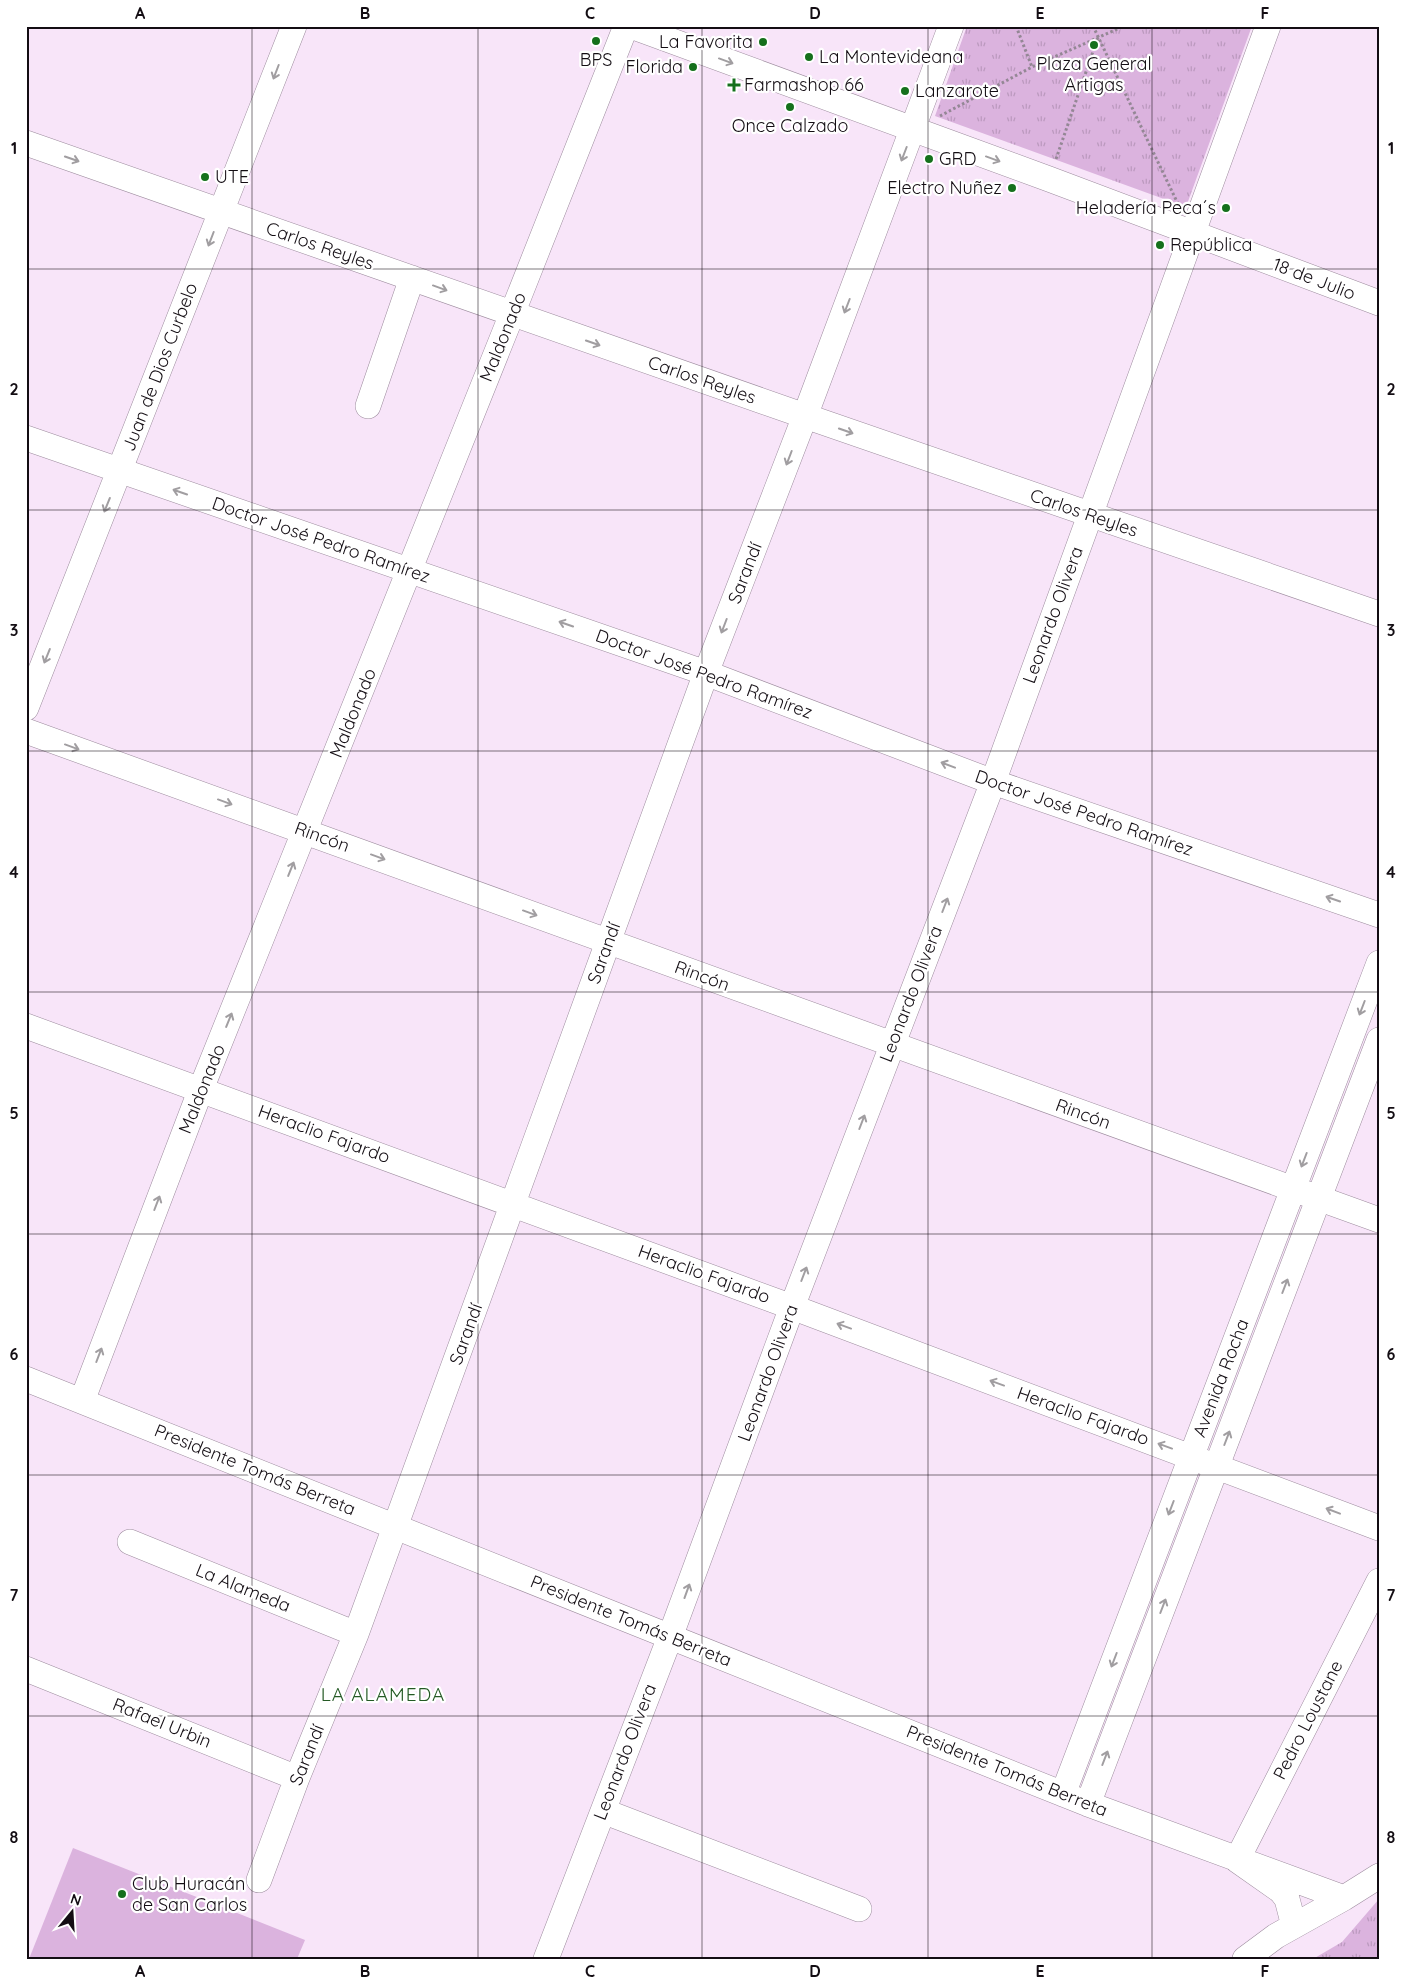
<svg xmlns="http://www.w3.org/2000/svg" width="1405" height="1985" font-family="Quicksand,sans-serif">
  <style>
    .grass { fill: url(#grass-tufts) }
    .garden { fill: #dbb3de }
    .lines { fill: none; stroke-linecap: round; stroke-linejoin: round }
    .minor-casing { stroke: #9d8c9e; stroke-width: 26 }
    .path { stroke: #948795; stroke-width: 3; stroke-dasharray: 2.5 2.5; stroke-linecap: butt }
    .minor { stroke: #fff; stroke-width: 25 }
    .oneway { stroke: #a19ea1 }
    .grid { fill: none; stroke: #130d13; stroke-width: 1; stroke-opacity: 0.55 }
    .poi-dot { fill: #15701c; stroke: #fff; stroke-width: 2 }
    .labels { text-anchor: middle; stroke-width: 4.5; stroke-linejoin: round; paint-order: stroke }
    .poi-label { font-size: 18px; fill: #130d13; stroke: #fff; text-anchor: start }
    .street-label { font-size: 18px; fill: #130d13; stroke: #fff }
    .neighbourhood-label { font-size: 19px; letter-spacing: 1px; fill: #255a25; stroke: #fff }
    .neatline { fill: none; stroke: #130d13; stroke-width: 2 }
    .grid-label { font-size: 16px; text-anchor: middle; font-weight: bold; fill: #130d13 }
  </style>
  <defs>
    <pattern id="grass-tufts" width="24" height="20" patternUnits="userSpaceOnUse" patternTransform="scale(1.25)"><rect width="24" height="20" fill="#dbb3de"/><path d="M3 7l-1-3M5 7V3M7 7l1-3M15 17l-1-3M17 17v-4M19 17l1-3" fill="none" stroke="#bb99be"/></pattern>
  </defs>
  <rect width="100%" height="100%" fill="#f8e5f9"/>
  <path class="grass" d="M967,26H1252L1186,207L935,116Z
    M1379,1899V1959H1313L1342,1942Z"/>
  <path class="garden" d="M73,1848L305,1940L297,1959H29Z"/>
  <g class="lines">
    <defs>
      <path id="minor" d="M631,26L1049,179L1379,303
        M26,143L805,416L1379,614
        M368,406L412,278
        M26,438L706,673L993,782L1379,915
        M26,708L294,26
        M26,731L1379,1220
        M26,1026L792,1307L1379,1528
        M26,1379L1088,1804L1344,1898
        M82,1401L201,1089L512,314L626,26
        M130,1542L356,1634
        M26,1669L297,1778
        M1063,1794L1379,963
        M1088,1804L1379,1040
        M603,1811L859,1909
        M259,1880L297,1778L356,1634L706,673L805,416L951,26
        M1294,1926L1287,1899L1281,1891L1237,1860L1379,1581
        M546,1959L670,1637L792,1307L993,782L1268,26
        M1245,1959L1276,1936L1344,1898L1379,1876"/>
    </defs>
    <use href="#minor" class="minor-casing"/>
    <path class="path" d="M1016,26L1032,67
      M1093,26L1178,204
      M940,116L1032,67L1124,26
      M1056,159L1098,37"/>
    <use href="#minor" class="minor"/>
  </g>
  <defs><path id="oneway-shaft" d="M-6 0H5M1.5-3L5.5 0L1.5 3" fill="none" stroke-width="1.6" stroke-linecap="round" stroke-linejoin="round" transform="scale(1.25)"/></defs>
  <g class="oneway">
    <use href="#oneway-shaft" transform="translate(726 61) rotate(20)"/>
    <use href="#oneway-shaft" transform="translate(276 72) rotate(111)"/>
    <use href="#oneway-shaft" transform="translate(904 154) rotate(111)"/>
    <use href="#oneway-shaft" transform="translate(72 159) rotate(19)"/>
    <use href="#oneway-shaft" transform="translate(993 159) rotate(20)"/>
    <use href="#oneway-shaft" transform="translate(211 239) rotate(111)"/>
    <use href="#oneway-shaft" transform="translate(440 288) rotate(20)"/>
    <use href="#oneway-shaft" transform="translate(847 306) rotate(111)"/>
    <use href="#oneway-shaft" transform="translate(593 343) rotate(19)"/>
    <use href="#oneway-shaft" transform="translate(846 431) rotate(19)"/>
    <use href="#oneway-shaft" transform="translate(789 458) rotate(111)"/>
    <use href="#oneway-shaft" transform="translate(180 492) rotate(-161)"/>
    <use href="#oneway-shaft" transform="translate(107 505) rotate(112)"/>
    <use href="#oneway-shaft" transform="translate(566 624) rotate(-161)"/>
    <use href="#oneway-shaft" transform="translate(724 626) rotate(111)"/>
    <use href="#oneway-shaft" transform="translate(47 656) rotate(112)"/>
    <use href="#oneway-shaft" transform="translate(72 747) rotate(20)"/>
    <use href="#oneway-shaft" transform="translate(948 765) rotate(-159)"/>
    <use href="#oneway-shaft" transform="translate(225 802) rotate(20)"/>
    <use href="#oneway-shaft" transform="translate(378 857) rotate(20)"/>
    <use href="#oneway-shaft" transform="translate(291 869) rotate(-68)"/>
    <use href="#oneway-shaft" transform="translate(1333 899) rotate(-161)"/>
    <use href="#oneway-shaft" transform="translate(945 905) rotate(-69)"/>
    <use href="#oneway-shaft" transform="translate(530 913) rotate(20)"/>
    <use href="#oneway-shaft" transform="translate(1362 1008) rotate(111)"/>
    <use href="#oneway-shaft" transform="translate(229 1020) rotate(-68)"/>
    <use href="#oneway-shaft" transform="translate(862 1122) rotate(-69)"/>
    <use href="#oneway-shaft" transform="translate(1304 1160) rotate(111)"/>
    <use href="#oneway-shaft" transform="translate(157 1203) rotate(-69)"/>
    <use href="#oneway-shaft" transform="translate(804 1274) rotate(-69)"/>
    <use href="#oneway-shaft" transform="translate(1285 1286) rotate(-69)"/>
    <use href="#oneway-shaft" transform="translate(844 1326) rotate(-160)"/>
    <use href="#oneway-shaft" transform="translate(99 1355) rotate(-69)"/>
    <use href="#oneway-shaft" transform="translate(997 1383) rotate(-160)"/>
    <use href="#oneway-shaft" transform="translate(1227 1438) rotate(-69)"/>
    <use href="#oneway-shaft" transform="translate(1165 1446) rotate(-160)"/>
    <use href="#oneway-shaft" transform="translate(1171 1508) rotate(111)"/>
    <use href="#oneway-shaft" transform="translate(1333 1511) rotate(-159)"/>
    <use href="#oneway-shaft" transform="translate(687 1591) rotate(-70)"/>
    <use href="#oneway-shaft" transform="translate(1163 1606) rotate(-69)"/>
    <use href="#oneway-shaft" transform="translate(1114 1660) rotate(111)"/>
    <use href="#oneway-shaft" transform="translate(1105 1758) rotate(-69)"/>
  </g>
  <path class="grid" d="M252,26V1959M478,26V1959M702,26V1959M928,26V1959M1152,26V1959M26,269H1379M26,510H1379M26,751H1379M26,992H1379M26,1234H1379M26,1475H1379M26,1716H1379"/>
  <g class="poi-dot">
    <circle cx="596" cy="41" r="5"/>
    <circle cx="763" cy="42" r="5"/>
    <circle cx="1094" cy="45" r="5"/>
    <circle cx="809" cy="57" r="5"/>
    <circle cx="693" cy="67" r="5"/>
    <path d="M731.5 77.5h5v5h5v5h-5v5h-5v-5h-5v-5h5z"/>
    <circle cx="905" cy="91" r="5"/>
    <circle cx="790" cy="107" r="5"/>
    <circle cx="929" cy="159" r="5"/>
    <circle cx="205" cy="177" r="5"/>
    <circle cx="1012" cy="188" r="5"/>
    <circle cx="1226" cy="208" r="5"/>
    <circle cx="1160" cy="245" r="5"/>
    <circle cx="122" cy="1894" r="5"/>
  </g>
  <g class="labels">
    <g class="poi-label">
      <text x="753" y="48" text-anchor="end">La Favorita</text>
      <text x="819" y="63">La Montevideana</text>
      <text x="596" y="66" text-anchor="middle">BPS</text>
      <text x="1094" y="70" text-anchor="middle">Plaza General<tspan x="1094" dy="21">Artigas</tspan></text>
      <text x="683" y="73" text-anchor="end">Florida</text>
      <text x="744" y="91">Farmashop 66</text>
      <text x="915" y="97">Lanzarote</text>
      <text x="790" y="132" text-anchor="middle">Once Calzado</text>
      <text x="939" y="165">GRD</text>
      <text x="215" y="183">UTE</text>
      <text x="1002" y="194" text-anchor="end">Electro Nuñez</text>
      <text x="1216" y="214" text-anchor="end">Heladería Peca´s</text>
      <text x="1170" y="251">República</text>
      <text x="132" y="1890">Club Huracán<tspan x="132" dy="21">de San Carlos</tspan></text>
    </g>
    <g class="street-label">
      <text transform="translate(320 246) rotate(19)" y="6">Carlos Reyles</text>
      <text transform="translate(1314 279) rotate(21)" y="6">18 de Julio</text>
      <text transform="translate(503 337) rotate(-68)" y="6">Maldonado</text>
      <text transform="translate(160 367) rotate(-69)" y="6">Juan de Dios Curbelo</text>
      <text transform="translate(702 380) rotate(19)" y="6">Carlos Reyles</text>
      <text transform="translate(1084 513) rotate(19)" y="6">Carlos Reyles</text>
      <text transform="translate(321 540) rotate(19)" y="6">Doctor José Pedro Ramírez</text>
      <text transform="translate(745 573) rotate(-69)" y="6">Sarandí</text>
      <text transform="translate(1053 615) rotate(-70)" y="6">Leonardo Olivera</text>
      <text transform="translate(704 674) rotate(20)" y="6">Doctor José Pedro Ramírez</text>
      <text transform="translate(353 713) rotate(-68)" y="6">Maldonado</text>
      <text transform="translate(1084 813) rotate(19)" y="6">Doctor José Pedro Ramírez</text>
      <text transform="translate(322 837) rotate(20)" y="6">Rincón</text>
      <text transform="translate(604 953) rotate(-70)" y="6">Sarandí</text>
      <text transform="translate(702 976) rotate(20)" y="6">Rincón</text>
      <text transform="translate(911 994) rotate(-69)" y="6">Leonardo Olivera</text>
      <text transform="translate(202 1089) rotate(-68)" y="6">Maldonado</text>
      <text transform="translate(1083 1114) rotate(20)" y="6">Rincón</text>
      <text transform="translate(324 1134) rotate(20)" y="6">Heraclio Fajardo</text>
      <text transform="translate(704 1274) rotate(20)" y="6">Heraclio Fajardo</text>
      <text transform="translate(466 1334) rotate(-70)" y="6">Sarandí</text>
      <text transform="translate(768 1373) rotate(-70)" y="6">Leonardo Olivera</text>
      <text transform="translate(1221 1378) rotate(-69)" y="6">Avenida Rocha</text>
      <text transform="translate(1083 1416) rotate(20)" y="6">Heraclio Fajardo</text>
      <text transform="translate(255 1470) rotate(22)" y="6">Presidente Tomás Berreta</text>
      <text transform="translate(243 1588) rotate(22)" y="6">La Alameda</text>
      <text transform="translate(631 1621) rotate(22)" y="6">Presidente Tomás Berreta</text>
      <text transform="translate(1308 1720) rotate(-63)" y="6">Pedro Loustane</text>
      <text transform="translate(162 1723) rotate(22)" y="6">Rafael Urbin</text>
      <text transform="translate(625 1752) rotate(-69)" y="6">Leonardo Olivera</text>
      <text transform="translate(307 1755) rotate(-68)" y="6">Sarandí</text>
      <text transform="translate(1007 1771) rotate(22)" y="6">Presidente Tomás Berreta</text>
    </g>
    <g class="neighbourhood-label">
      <text x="383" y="1701">LA ALAMEDA</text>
    </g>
  </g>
  <rect width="1405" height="1985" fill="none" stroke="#ffffff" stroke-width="55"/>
  <g transform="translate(72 1912) rotate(18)" stroke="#ffffff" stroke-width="4" paint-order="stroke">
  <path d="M0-4L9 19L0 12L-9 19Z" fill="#130d13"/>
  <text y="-8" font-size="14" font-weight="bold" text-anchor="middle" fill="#130d13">N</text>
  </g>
  <rect x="28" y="28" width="1350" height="1930" class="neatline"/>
  <g class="grid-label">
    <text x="140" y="19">A</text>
    <text x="365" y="19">B</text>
    <text x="590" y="19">C</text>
    <text x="815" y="19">D</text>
    <text x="1040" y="19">E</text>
    <text x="1265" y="19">F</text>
    <text x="14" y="154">1</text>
    <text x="1391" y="154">1</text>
    <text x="14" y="395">2</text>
    <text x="1391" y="395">2</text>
    <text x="14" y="636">3</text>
    <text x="1391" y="636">3</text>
    <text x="14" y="878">4</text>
    <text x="1391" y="878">4</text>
    <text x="14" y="1119">5</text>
    <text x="1391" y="1119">5</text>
    <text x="14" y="1360">6</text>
    <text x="1391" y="1360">6</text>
    <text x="14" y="1601">7</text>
    <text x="1391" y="1601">7</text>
    <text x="14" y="1843">8</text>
    <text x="1391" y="1843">8</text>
    <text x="140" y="1977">A</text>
    <text x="365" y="1977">B</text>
    <text x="590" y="1977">C</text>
    <text x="815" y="1977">D</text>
    <text x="1040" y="1977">E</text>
    <text x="1265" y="1977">F</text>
  </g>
</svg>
